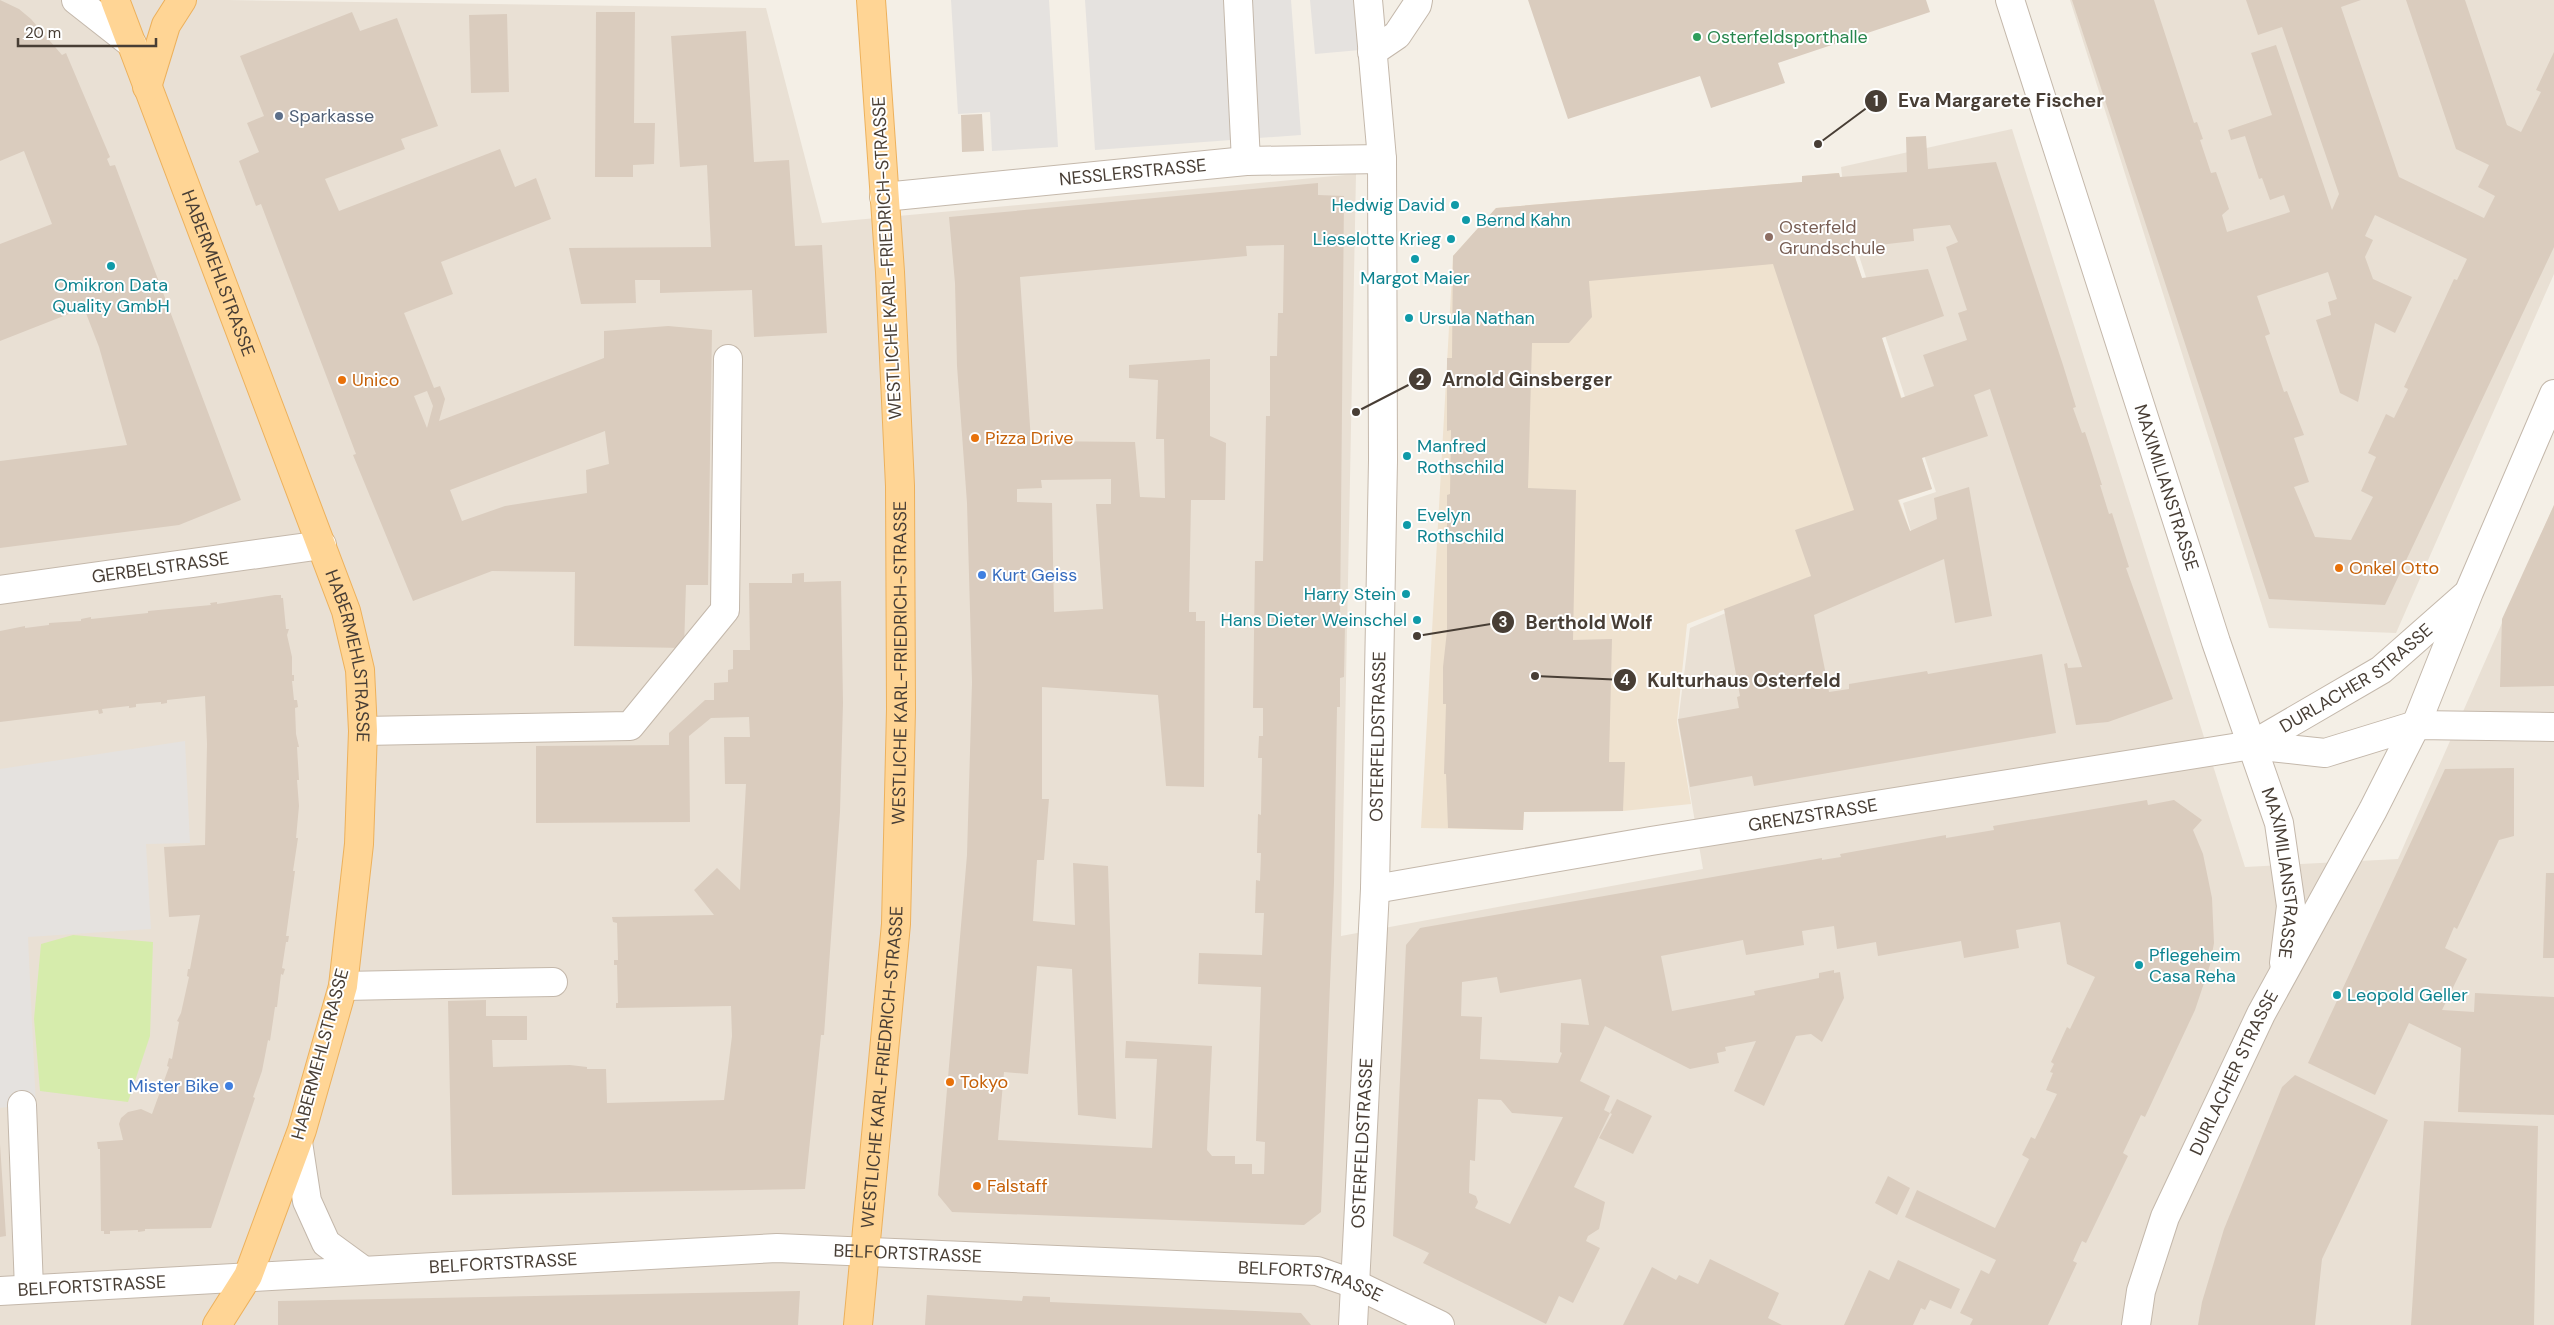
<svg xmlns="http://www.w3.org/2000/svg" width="2554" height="1325" font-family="'DM Sans',sans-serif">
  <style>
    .residential { fill: #e9e0d4 }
    .education { fill: #efe2cf }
    .green { fill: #d6ecac }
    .parking { fill: #e5e2df }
    .building { fill: #daccbe; fill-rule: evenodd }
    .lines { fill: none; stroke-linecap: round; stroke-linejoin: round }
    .minor-casing { stroke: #c4b8ab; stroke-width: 30 }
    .major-casing { stroke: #edb15c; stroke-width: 30 }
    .minor { stroke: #fff; stroke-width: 28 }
    .major { stroke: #ffd595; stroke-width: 28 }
    .leisure-dot { fill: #2e9e5b; stroke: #fff; stroke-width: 2 }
    .service-dot { fill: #5c6f8a; stroke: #fff; stroke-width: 2 }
    .culture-dot { fill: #0f9aa8; stroke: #fff; stroke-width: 2 }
    .education-dot { fill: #8d6e63; stroke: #fff; stroke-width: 2 }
    .food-dot { fill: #e8710a; stroke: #fff; stroke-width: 2 }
    .shop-dot { fill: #3f7fe0; stroke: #fff; stroke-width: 2 }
    .labels { text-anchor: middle; stroke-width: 4; stroke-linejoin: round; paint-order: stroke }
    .leisure-label { font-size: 18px; fill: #27864d; stroke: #fff; text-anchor: start }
    .service-label { font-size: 18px; fill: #4e5e75; stroke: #fff; text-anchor: start }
    .street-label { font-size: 18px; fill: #483e35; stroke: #fff }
    .culture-label { font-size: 18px; fill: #0d838f; stroke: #fff; text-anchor: start }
    .education-label { font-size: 18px; fill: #785e54; stroke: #fff; text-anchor: start }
    .food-label { font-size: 18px; fill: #c56008; stroke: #fff; text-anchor: start }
    .shop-label { font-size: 18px; fill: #366cbe; stroke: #fff; text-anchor: start }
    .leader { fill: none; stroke: #483e35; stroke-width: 2 }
    .callout-dot { fill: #483e35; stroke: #fff; stroke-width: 2 }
    .mark-label { font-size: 15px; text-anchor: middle; font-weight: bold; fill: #fff }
    .callout-label { font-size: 19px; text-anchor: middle; font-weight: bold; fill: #483e35; stroke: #fff; stroke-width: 4; stroke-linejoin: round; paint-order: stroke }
  </style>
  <rect width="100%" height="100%" fill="#f4efe6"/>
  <path class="residential" d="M0,0H228L766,8L822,223L1356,174L1341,936L1703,869L1678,722L1690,628L1912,535L1903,503L1936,492L1847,219L1841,167L2012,129L2245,867L2398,859L2554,505V1325H0Z
    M2070,0H2554V274L2396,633L2269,628Z"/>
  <path class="education" d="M1839,173L1852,248L1932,489L1899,500L1910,531L1807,578L1687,624L1677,722L1691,804L1623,811L1524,812L1523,830L1421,828L1453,256L1496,208L1802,182V176Z"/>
  <path class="green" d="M73,935L153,942L150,1036L128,1102L40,1091L34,1019L41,944Z"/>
  <path class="parking" d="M951,0H1049L1058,147L992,151L990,112L958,114Z
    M1085,0H1291L1301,135L1095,150Z
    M1310,0H1356L1360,50L1315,54Z
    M185,741L190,843L146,844L151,929L28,937L36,1107L22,1105L0,1108V769Z"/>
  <path class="building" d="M0,0L19,9L31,19L62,55L66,53L110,157L107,159L110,166L115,165L241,500L179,525L0,548V461L127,445L99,347L84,308L0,341V244L52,224L24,151L0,161Z
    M1528,0H1926L1930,12L1778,63L1785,83L1711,108L1700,76L1568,119Z
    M2072,0H2154L2194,123L2197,122L2203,139L2200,140L2211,173L2216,172L2229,209L2222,215L2227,232L2290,212L2284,195L2270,200L2262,178L2259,179L2245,136L2231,140L2228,130L2272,115L2251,53L2276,45L2332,210L2339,194L2282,27L2258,35L2246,0H2361L2341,7L2399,177L2484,218L2495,196L2478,187L2489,165L2456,149L2406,0H2465L2507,125L2521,132L2541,92L2536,90L2554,52V247L2385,605L2269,599ZM2375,215L2467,259L2457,280L2454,279L2404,387L2408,389L2394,418L2386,414L2368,453L2376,457L2361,491L2373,497L2351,540L2315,537L2294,487L2309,482L2294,438L2304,435L2287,391L2284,392L2265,336L2270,334L2257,296L2328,272L2337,299L2328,302L2331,315L2316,320L2340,393L2358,402L2375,323L2395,333L2412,297L2373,279L2365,257L2373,240L2365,236Z
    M352,12L360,31L397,18L438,126L401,139L405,149L325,179L339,211L500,149L515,187L536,178L551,219L441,262L453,294L404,313L434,388L440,386L445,399L439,421L604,358V331L668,326L712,330L708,585H686L684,648L574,646L575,572L492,571L413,601L353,455L356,454L261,204L256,206L239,161L259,152L247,123L264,116L240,56ZM427,391L433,406L427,428L414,396ZM605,431L609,464L586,470L587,493L505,506L462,521L450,490Z
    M596,12H635L634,123H655L654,164L633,165V177H595Z
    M507,14L509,92L471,93L469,15Z
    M746,31L754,162L789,160L795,246L822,245L827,333L754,337L752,290L660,293V280H635L636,303L581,304L569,248L711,247L707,165L680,167L671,36Z
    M982,114L984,151L962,152L961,115Z
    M1926,136L1928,169L1996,162L2063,365L2076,407L2073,408L2082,433L2085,432L2090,447L2102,485H2100L2109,514L2112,513L2129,567L2126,568L2173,699L2108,722L2076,725L2064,664L2067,663L2068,668L2082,667L1990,389L1974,395L1988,436L1922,458L1932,489L1898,500L1910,531L1937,519L1934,498L1969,487L1992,616L1955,623L1944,559L1814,615L1827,680L1829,692L1849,689V684L1927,671L1928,674L2042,654L2056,733L1754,786L1752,776L1690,787L1678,719L1739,708L1737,697L1740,696L1724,609L1811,576L1795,530L1854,510L1773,264L1589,281L1592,317L1569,343H1532L1528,488L1576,490L1573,640L1612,639L1609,762H1625L1623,811L1524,812L1523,830L1448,828L1446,774H1444L1446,704H1443V667L1447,631V495L1450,494L1451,430L1447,431V358H1452L1453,256L1496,208L1802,182V176L1839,173L1840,177L1907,172L1906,137ZM1950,225L1958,242L1946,247L1967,310L1958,313L1967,340L1923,355L1934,386L1901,398L1882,338L1944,316L1928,269L1862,278L1852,248L1914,241L1913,229Z
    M1318,183V195L1344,196L1340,624H1345L1344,677L1340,678V707H1337L1334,883L1321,1212L1304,1225L952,1212L938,1195L967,855L972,682L967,503L957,366L955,283L949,217ZM1284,245L1283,313H1278L1277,356H1270V416H1266L1263,561H1255L1253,708H1263V736H1259L1258,758H1262L1261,815L1258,814L1257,853H1261L1260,881L1256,880L1255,913H1264L1262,955L1199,953L1198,984L1261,987L1256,1141L1265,1142L1264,1174H1252V1164H1235V1156H1212L1207,1150L1212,1046L1126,1041L1125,1058L1157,1059L1152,1148L998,1140L1004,1072L1028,1074L1037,966L1072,969L1078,1115L1116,1119L1108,866L1073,863L1075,925L1033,921L1037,860H1044L1049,799H1042V687L1158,695L1166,786L1204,787L1205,621H1196V612H1189L1191,500H1225L1226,443L1210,436V359L1129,365V378L1158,380L1156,439H1164L1165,498L1140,497L1135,442L1031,441L1020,277L1247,256L1246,246ZM1111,479V504H1096L1103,609L1054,612L1052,503L1017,502V489L1042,488L1041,480Z
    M2554,505V686L2500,687L2502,619Z
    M804,573V582L841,581L843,703L840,812L824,1035H821L805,1189L452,1195L448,1001L486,1000V1016H527V1040H492L493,1067L570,1065L587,1067V1069H606L607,1103L724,1100L732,1036L731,1006L616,1008V1003H618L617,965H614V960H618L617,923L613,922L612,917L714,915L694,890L717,868L740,890L746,784H725L724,737H750L749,717L711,718L689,736L690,822L536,823V746L669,745V733L705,700H714V683L728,682V670L733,669V650H750L749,583H792V574Z
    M275,595H281V598H283L286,629H289L287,635L292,657V675H294V681H292L294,700H297L298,707L295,708L296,734L299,747H297L299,780H297L299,806L296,838H298L293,871H295L286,936H289L288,942H286L282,968L285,969L283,975L281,974L277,1007H275L270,1041L268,1040L262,1071L253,1097L255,1098L211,1228L145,1229V1231L138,1232V1230L110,1231V1234H104V1231H101L100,1149H98L97,1142L123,1140L119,1124L121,1118L128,1112L141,1109L152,1114L169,1067L167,1066L169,1058L172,1059L179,1022L177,1021L181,1013L189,977L187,976L188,969H190L200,915L169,917L164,847L205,845L207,744L205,696L167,700V703L161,704V702L136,704V707L129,708V706L102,709L103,713L99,714L98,710L0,722V631L25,626V628L49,625V623L81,621V619L91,617V619L148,613V611L211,605L210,603L217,602V604Z
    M2514,768V836L2499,840L2457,929L2454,927L2445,948L2467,959L2442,1010L2474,1012L2475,993L2554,997V1115L2458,1112L2461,1048L2409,1023L2375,1095L2308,1063L2445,769Z
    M2147,800L2148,805L2174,800L2202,820L2193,830L2203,854L2212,898L2214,943L2210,965L2195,1010L2145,1117L2141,1115L2123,1153L2128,1156L2086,1243L2082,1241L2073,1261L2077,1263L2048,1325H1970L1973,1319L1960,1313L1981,1270L1989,1274L1996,1260L1905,1217L1917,1190L1995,1228L2029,1159L2022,1155L2031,1137L2035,1139L2057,1094L2046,1090L2053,1073L2050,1072L2054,1064L2051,1062L2067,1027L2070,1029L2095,977L2067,964L2060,922L2016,930L2019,948L1964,958L1961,941L1878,956L1876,942L1837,949L1834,926L1802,931L1804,945L1746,955L1743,940L1661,956L1672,1011L1755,995L1754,991L1819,978V973L1834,970V973L1840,972L1844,998L1822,1042L1811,1034L1796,1036L1764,1106L1734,1091L1756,1041L1725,1047L1726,1051L1717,1053L1719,1063L1690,1069L1605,1026L1580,1081L1610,1096L1604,1110L1610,1113L1617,1099L1652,1116L1633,1154L1599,1138L1612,1114L1610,1113L1574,1187L1605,1202L1599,1229L1588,1236L1586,1241L1600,1248L1573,1303L1559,1296L1546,1324L1423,1263L1429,1253L1393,1236L1406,945L1420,928L1822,858V860L1841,857L1840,854L1946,835V838L1994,830L1993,826ZM1497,977L1500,993L1581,979L1589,1025L1561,1023L1560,1052L1562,1053L1558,1063L1480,1059L1482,1017L1461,1016L1462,982ZM1478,1099L1501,1100L1512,1113L1563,1117L1510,1224L1475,1208L1478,1202L1476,1196L1469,1193L1470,1160L1475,1161Z
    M2546,873H2554V958H2543Z
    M2295,1075L2388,1120L2322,1259L2315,1325H2198L2202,1302L2224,1229L2282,1087Z
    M2424,1121L2538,1126L2534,1325H2411Z
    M0,1144L6,1236L0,1237Z
    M1888,1176L1910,1188L1897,1215L1875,1203Z
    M1710,1259L1779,1293L1768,1318L1782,1325H1623L1652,1267L1676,1280L1679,1275L1698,1284Z
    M1898,1260L1960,1289L1951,1309L1930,1300L1925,1310L1921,1308L1913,1325H1844L1869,1270L1889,1280Z
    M800,1291L798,1325H278V1301Z
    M927,1295L1022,1301L1023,1296L1050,1297V1302L1301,1313L1311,1325H925Z"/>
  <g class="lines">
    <defs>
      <g id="minor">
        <path d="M76,0L132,44"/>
        <path d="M1238,0L1246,161"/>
        <path id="s1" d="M2010,0L2216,642L2279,823L2291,906L2284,963"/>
        <path d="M1372,52L1397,35L1417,5L1418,0"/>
        <path id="s2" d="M884,197L1246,161L1382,159"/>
        <path id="s3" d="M0,590L322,545"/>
        <path d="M363,731L630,726L725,610L728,359"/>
        <path id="s4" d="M2252,745L2381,670L2465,596"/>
        <path id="s5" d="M1375,889L1651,841L2252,745L2325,753L2416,725L2554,727"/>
        <path d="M343,986L553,982"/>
        <path d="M22,1105L29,1289"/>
        <path d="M298,1142L307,1201L326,1243L363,1270"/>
        <path id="s6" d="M0,1291L777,1248L1317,1271L1355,1284L1440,1325"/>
        <path id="s7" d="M1353,1325L1375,889L1383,460L1382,159L1368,0"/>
        <path id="s8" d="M2136,1325L2141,1291L2165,1217L2261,1014L2373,810L2416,725L2469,592L2554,394"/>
      </g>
      <g id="major">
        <path id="s9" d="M115,0L346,611L360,670L363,731L359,844L343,986L302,1130L248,1276L217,1325"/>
        <path d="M147,87L166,25L182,0"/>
        <path id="s10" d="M858,1325L896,924L901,709L900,486L890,272L871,0"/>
      </g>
    </defs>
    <use href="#minor" class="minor-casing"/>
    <use href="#major" class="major-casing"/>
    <use href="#minor" class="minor"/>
    <use href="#major" class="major"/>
  </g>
  <circle class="leisure-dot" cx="1697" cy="37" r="5"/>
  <circle class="service-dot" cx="279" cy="116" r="5"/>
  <g class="culture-dot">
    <circle cx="1455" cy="205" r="5"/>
    <circle cx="1466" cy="220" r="5"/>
    <circle cx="1451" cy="239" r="5"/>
    <circle cx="1415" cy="259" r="5"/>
    <circle cx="111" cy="266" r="5"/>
    <circle cx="1409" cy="318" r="5"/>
    <circle cx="1407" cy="456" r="5"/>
    <circle cx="1407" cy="525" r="5"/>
    <circle cx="1406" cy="594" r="5"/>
    <circle cx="1417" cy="620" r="5"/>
    <circle cx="2139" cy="965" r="5"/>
    <circle cx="2337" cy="995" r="5"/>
  </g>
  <circle class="education-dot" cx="1769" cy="237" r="5"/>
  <g class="food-dot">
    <circle cx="342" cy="380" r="5"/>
    <circle cx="975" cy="438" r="5"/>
    <circle cx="2339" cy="568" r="5"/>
    <circle cx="950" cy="1082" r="5"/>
    <circle cx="977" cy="1186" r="5"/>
  </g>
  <g class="shop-dot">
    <circle cx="982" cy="575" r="5"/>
    <circle cx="229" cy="1086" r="5"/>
  </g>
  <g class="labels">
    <g class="leisure-label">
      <text x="1707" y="43">Osterfeldsporthalle</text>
    </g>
    <g class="service-label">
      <text x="289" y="122">Sparkasse</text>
    </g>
    <g class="street-label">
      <text dy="6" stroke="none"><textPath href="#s2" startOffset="250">NESSLERSTRASSE</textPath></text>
      <text transform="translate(887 258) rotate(-93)" y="6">WESTLICHE KARL-FRIEDRICH-STRASSE</text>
      <text dy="6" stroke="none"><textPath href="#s9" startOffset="292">HABERMEHLSTRASSE</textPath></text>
      <text dy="6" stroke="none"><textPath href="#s1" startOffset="512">MAXIMILIANSTRASSE</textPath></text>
      <text dy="6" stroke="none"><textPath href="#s3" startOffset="162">GERBELSTRASSE</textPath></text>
      <text dy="6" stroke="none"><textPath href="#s9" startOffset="698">HABERMEHLSTRASSE</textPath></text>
      <text dy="6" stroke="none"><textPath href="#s10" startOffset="664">WESTLICHE KARL-FRIEDRICH-STRASSE</textPath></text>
      <text dy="6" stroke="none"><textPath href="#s4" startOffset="124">DURLACHER STRASSE</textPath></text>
      <text dy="6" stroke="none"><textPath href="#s7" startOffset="589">OSTERFELDSTRASSE</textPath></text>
      <text dy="6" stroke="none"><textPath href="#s5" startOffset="444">GRENZSTRASSE</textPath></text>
      <text dy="6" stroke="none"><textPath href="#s1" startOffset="916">MAXIMILIANSTRASSE</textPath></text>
      <text transform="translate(320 1054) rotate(-75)" y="6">HABERMEHLSTRASSE</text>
      <text dy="6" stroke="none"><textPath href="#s10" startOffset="259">WESTLICHE KARL-FRIEDRICH-STRASSE</textPath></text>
      <text dy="6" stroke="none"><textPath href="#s8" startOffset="272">DURLACHER STRASSE</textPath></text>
      <text dy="6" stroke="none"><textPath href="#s7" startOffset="182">OSTERFELDSTRASSE</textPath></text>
      <text dy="6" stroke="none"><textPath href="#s6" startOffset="909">BELFORTSTRASSE</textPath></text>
      <text dy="6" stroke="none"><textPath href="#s6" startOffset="504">BELFORTSTRASSE</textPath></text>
      <text dy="6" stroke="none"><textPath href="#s6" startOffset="1314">BELFORTSTRASSE</textPath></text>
      <text dy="6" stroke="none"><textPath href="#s6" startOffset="92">BELFORTSTRASSE</textPath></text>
    </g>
    <g class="culture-label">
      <text x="1445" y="211" text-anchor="end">Hedwig David</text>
      <text x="1476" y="226">Bernd Kahn</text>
      <text x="1441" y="245" text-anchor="end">Lieselotte Krieg</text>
      <text x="1415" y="284" text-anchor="middle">Margot Maier</text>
      <text x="111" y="291" text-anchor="middle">Omikron Data<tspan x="111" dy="21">Quality GmbH</tspan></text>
      <text x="1419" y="324">Ursula Nathan</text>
      <text x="1417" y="452">Manfred<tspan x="1417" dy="21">Rothschild</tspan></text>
      <text x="1417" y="521">Evelyn<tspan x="1417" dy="21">Rothschild</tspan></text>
      <text x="1396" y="600" text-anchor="end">Harry Stein</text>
      <text x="1407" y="626" text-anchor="end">Hans Dieter Weinschel</text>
      <text x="2149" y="961">Pflegeheim<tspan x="2149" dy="21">Casa Reha</tspan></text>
      <text x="2347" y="1001">Leopold Geller</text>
    </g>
    <g class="education-label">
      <text x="1779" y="233">Osterfeld<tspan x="1779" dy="21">Grundschule</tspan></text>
    </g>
    <g class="food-label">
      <text x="352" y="386">Unico</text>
      <text x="985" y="444">Pizza Drive</text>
      <text x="2349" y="574">Onkel Otto</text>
      <text x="960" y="1088">Tokyo</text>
      <text x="987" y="1192">Falstaff</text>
    </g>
    <g class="shop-label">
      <text x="992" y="581">Kurt Geiss</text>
      <text x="219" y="1092" text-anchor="end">Mister Bike</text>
    </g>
  </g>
  <path class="leader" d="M1818 144L1876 101M1356 412L1420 379M1417 636L1503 622M1535 676L1625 680"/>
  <g class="callout-dot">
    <circle cx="1818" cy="144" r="5"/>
    <circle cx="1356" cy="412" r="5"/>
    <circle cx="1417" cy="636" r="5"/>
    <circle cx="1535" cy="676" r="5"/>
    <circle cx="1876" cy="101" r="12"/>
    <circle cx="1420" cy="379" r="12"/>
    <circle cx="1503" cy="622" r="12"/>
    <circle cx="1625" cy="680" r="12"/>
  </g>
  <g class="mark-label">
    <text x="1876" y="106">1</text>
    <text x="1420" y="385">2</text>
    <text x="1503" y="627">3</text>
    <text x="1625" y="685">4</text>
  </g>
  <g class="callout-label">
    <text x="2001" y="107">Eva Margarete Fischer</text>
    <text x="1527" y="386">Arnold Ginsberger</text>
    <text x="1589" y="629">Berthold Wolf</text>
    <text x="1744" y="687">Kulturhaus Osterfeld</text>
  </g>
  <path d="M18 38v8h138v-8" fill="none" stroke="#483e35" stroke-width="2.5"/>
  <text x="25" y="38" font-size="15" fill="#483e35" stroke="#ffffff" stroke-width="4" paint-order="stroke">20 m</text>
</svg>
